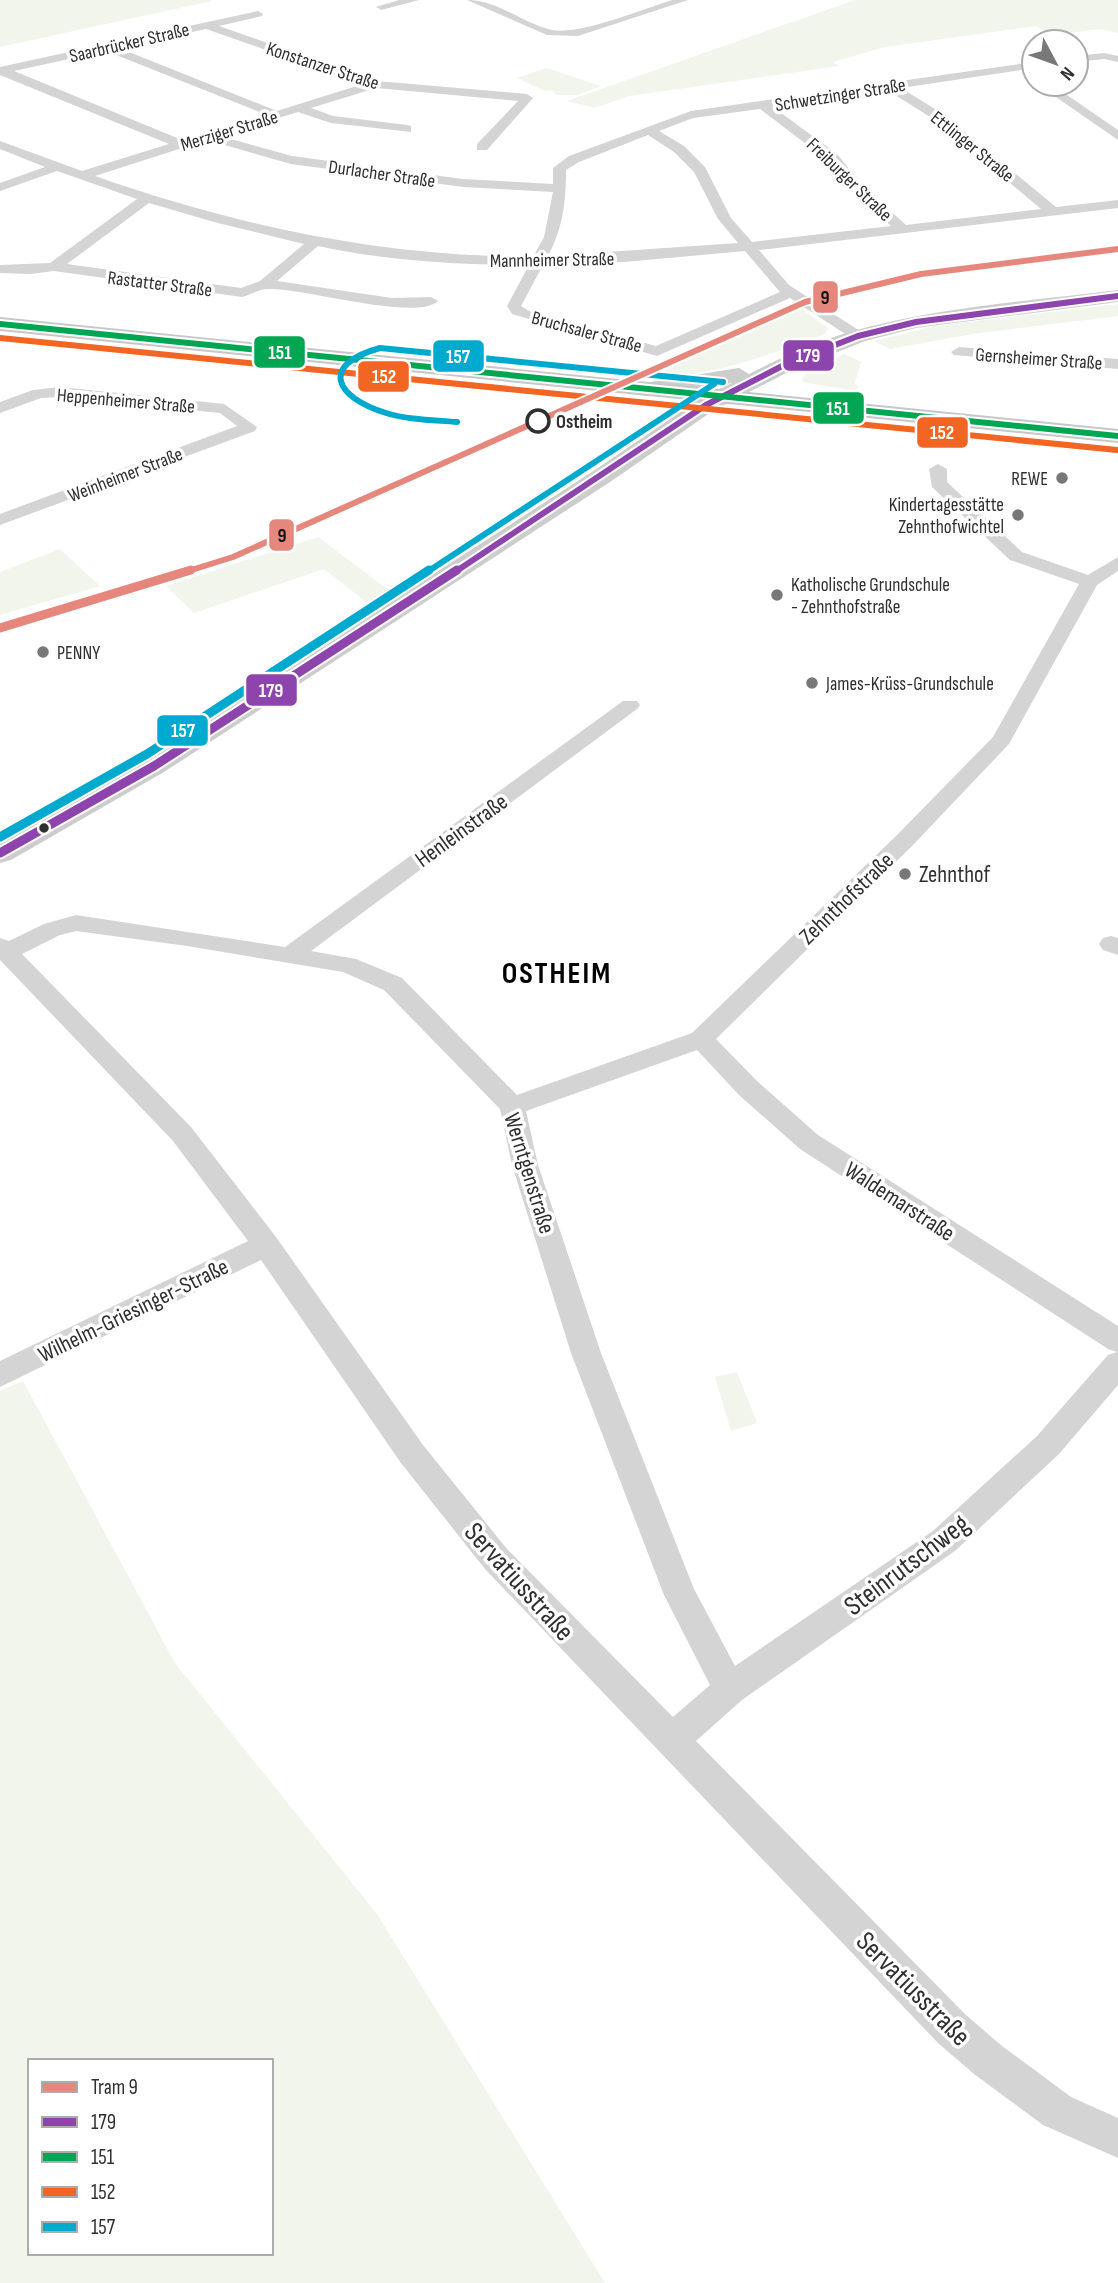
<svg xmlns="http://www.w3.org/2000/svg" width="1118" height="2283" font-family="'Sofia Sans Condensed',sans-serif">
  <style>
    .green { fill: #f1f5eb; fill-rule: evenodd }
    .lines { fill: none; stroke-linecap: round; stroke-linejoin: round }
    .street { fill: #d4d4d4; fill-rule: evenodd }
    .secondary { fill: #cdcdcd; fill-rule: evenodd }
    .primary { fill: #c7c7c7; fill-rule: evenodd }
    .bus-1-far1-casing { stroke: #fff; stroke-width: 10 }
    .bus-1-casing { stroke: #fff; stroke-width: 13 }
    .bus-2-casing { stroke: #fff; stroke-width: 10 }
    .bus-3-casing { stroke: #fff; stroke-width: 10 }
    .bus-4-far1-casing { stroke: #fff; stroke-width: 10 }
    .bus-4-casing { stroke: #fff; stroke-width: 13 }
    .bus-1-far1 { stroke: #8e44ad; stroke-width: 6 }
    .bus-1 { stroke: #8e44ad; stroke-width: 9 }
    .bus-2 { stroke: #00a651; stroke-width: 6 }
    .bus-3 { stroke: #f26522; stroke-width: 6 }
    .bus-4-far1 { stroke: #00a9ce; stroke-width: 6 }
    .bus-4 { stroke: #00a9ce; stroke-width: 9 }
    .tram-1-far1-casing { stroke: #fff; stroke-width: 10 }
    .tram-1-casing { stroke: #fff; stroke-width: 13 }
    .tram-1-far1 { stroke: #e6877e; stroke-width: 6 }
    .tram-1 { stroke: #e6877e; stroke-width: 9 }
    .stop-dot { fill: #fff; stroke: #2f2f2f; stroke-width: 3.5 }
    .poi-dot { fill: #787878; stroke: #fff; stroke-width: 2.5 }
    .bus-dot { fill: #2f2f2f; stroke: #fff; stroke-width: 2.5 }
    .labels { text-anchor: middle; stroke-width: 7; stroke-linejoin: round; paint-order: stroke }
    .far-street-label { font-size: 19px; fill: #2f2f2f; stroke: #fff }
    .far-stop-label { font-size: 19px; font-weight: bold; fill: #2f2f2f; stroke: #fff; text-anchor: start }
    .far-poi-label { font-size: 19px; fill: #2f2f2f; stroke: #fff; text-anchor: start }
    .street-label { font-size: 23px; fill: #2f2f2f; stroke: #fff }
    .poi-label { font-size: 23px; fill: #2f2f2f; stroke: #fff; text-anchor: start }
    .near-street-label { font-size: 28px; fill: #2f2f2f; stroke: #fff }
    .district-label { font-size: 30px; font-weight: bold; letter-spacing: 2px; fill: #000; stroke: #fff }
    .line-badge { stroke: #fff; stroke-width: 2.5 }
    .badge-label { font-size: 19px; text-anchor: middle; font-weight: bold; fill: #fff }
    .pale-badge-label { font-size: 19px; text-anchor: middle; font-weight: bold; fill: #111 }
  </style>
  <rect width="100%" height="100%" fill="#fff"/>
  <path class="green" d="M0,0H211L212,1L0,47Z
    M855,0H1118V33L1100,29L1053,35L1036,26L885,47L833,62L839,66L629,96L595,108L567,101Z
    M547,68L601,86L577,95H557L551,90L545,91L517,78Z
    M1118,304V316L972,334L890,349L874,341L936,326Z
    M802,309L828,328L825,334C769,355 710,378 650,377Z
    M844,354L861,362L855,383L858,386L856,391L803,382L802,379L806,374Z
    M318,537L395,595L374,608L324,569L194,613L166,586Z
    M60,549L100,586L0,615V572Z
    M737,1372L757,1423L731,1431L715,1377Z
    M23,1381L175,1663L377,1914L605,2283H0V1391ZM30,2061H271V2253H30Z"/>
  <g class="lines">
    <path class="street" d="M399,0H419L381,10L376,7Z
      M467,0C498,0 522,23 552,30C581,35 643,9 672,0H688L578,36L547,35Z
      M258,11L263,14L262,16L219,26L377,81L527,94L533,98L487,150H477V144L518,101L376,88L311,108L333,116L407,125L411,126V132L331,123L298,112L220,136L292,156L463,179L553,184V168L569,156L691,111L1034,62V68L901,88L943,114L1056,207L1118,200V208L759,250L789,285L863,333L866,336L863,339H853L790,298L657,356L512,314L507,306L529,265C458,265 387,261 318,246L277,281L392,298L431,297L438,301C417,322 301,287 268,289C259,289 250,295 242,297L54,271L30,274L0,273V265L50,263L137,199L57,171L0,191V183L45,167L0,149V141L82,171L169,144L0,75V67ZM206,29L363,84L277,111L119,48ZM106,51L265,114L182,140L14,71ZM887,90L935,120L1041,209L906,225L865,188L837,154L773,107ZM760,109L827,160L855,194L891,226L752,242L731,218L705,167L684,146L659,131L693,118ZM648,135L674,152L694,172L718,219L738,243L548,256C563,228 566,201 566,170L579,162ZM207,140L291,164L463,187L553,192L544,237L533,257C379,256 238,226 95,176ZM149,203L214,222L304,244L260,281L241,288L67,264ZM745,251L780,292L656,346L531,312L521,306L543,265L624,262Z
      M1104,53L1118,56V62L1104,59L1076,62V56Z
      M1037,84H1051L1118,130V140Z
      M959,347L1118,359V369L954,355L951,352Z
      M60,387L224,404L257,427L255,431L0,525V514L237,426L220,413L60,397L41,398L0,413V402L33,390Z
      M938,464L947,469V482L1022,552L1088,575L1118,557V571L1097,585L1009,744L913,845L716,1039L757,1081L818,1135L1118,1326V1385L1059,1454L955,1551L742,1700L696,1741L966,2015L1002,2046L1071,2097L1118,2118V2158L1043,2125L974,2074L938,2043L485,1569L401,1463L261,1260L0,1387V1361L248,1241L173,1141L0,960V938L9,941L44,924L76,915L285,947L623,701H637L640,705L637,709L311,951L356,959L402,978L517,1095L692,1033L897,835L993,737L1079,584L1010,560L932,487L929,469ZM76,931L187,946L343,972L384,990L500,1109L512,1165L571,1353L664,1595L710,1685L673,1717L507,1549L423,1445L276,1237L191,1127L22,954L60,935ZM697,1050L739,1095L800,1149L1108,1349L1117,1352L1108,1355L1037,1436L933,1531L735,1666L694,1589L601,1353L538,1165L526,1111Z
      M1111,936L1118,938V955L1103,950L1099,944L1103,938Z"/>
    <path class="secondary" d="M1118,290V302L916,328L865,341L792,370L714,410L613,480L164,772L11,860L0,863V840L144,760L595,470L698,400L732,383L646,396L638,394L635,389L638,384L739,368L749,374C782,357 818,341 853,331C939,307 1030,301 1118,290Z"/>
    <path class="primary" d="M0,317L1118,429V443L0,331Z"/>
    <defs>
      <path id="bus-1-far1" d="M455,572L706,405L784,365L858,336L916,322L1118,296"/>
      <path id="bus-1" d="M0,853L154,766L457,570"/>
      <path id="bus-2" d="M0,324L1118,436"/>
      <path id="bus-3" d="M0,338L1117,450"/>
      <path id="bus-4-far1" d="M457,422C433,420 409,420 386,413C336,398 318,365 380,348L723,382
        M427,572L714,384"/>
      <path id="bus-4" d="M0,837L147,754L429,570"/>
    </defs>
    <use href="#bus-1-far1" class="bus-1-far1-casing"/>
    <use href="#bus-1" class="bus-1-casing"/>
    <use href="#bus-2" class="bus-2-casing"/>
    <use href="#bus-3" class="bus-3-casing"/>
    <use href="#bus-4-far1" class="bus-4-far1-casing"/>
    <use href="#bus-4" class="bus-4-casing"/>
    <use href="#bus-1-far1" class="bus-1-far1"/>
    <use href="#bus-1" class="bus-1"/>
    <use href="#bus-2" class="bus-2"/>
    <use href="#bus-3" class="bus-3"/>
    <use href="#bus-4-far1" class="bus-4-far1"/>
    <use href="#bus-4" class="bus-4"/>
    <defs>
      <path id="tram-1-far1" d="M185,572L233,557L805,302L921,274L1118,249"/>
      <path id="tram-1" d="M0,628L191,570"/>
    </defs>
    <use href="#tram-1-far1" class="tram-1-far1-casing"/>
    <use href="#tram-1" class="tram-1-casing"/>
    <use href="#tram-1-far1" class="tram-1-far1"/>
    <use href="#tram-1" class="tram-1"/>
  </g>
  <circle class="stop-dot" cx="538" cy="421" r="11"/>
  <g class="poi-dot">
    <circle cx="1062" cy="478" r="7"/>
    <circle cx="1018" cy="515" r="7"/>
    <circle cx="777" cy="595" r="7"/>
    <circle cx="43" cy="652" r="7"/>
    <circle cx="812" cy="683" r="7"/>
    <circle cx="905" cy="874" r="7"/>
  </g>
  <circle class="bus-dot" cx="44" cy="828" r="6"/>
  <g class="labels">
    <g class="far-street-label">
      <text transform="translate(129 42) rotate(-13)" y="7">Saarbrücker Straße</text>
      <text transform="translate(323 65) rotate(18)" y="7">Konstanzer Straße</text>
      <text transform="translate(840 94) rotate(-9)" y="7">Schwetzinger Straße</text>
      <text transform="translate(229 130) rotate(-17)" y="7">Merziger Straße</text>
      <text transform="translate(973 146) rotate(39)" y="7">Ettlinger Straße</text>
      <text transform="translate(382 173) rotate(8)" y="7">Durlacher Straße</text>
      <text transform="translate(850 179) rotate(44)" y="7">Freiburger Straße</text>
      <text transform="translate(552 259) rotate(-1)" y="7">Mannheimer Straße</text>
      <text transform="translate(160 283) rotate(7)" y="7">Rastatter Straße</text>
      <text transform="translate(587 331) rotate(15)" y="7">Bruchsaler Straße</text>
      <text transform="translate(1039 358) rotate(4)" y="7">Gernsheimer Straße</text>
      <text transform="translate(126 400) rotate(5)" y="7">Heppenheimer Straße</text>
      <text transform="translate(125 474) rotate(-21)" y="7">Weinheimer Straße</text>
    </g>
    <g class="far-stop-label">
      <text x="556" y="428">Ostheim</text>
    </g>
    <g class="far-poi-label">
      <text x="1048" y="485" text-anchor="end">REWE</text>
      <text x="1004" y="511" text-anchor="end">Kindertagesstätte<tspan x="1004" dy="22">Zehnthofwichtel</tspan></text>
      <text x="791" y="591">Katholische Grundschule<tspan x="791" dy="22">- Zehnthofstraße</tspan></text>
      <text x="57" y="659">PENNY</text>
      <text x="826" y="690">James-Krüss-Grundschule</text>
    </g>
    <g class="street-label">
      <text transform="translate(461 830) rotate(-36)" y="8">Henleinstraße</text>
      <text transform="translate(846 898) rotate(-44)" y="8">Zehnthofstraße</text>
      <text transform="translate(530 1173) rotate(73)" y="8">Werntgenstraße</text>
      <text transform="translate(900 1201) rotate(33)" y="8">Waldemarstraße</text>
      <text transform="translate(133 1310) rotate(-26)" y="8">Wilhelm-Griesinger-Straße</text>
    </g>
    <g class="poi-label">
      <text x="919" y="882">Zehnthof</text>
    </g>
    <g class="near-street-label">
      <text transform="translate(906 1564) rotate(-37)" y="10">Steinrutschweg</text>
      <text transform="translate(520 1581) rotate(48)" y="10">Servatiusstraße</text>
      <text transform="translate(914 1988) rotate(45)" y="10">Servatiusstraße</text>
    </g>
    <g class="district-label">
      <text x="557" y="983">OSTHEIM</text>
    </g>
  </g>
  <g class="line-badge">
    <rect x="812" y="280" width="27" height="34" rx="7" fill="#e6877e"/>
    <rect x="253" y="335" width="53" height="34" rx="7" fill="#00a651"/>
    <rect x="782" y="339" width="53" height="33" rx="7" fill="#8e44ad"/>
    <rect x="432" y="339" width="53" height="34" rx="7" fill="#00a9ce"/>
    <rect x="357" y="360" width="53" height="33" rx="7" fill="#f26522"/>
    <rect x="812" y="391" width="53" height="34" rx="7" fill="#00a651"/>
    <rect x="916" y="416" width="53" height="33" rx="7" fill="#f26522"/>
    <rect x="268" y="518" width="27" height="34" rx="7" fill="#e6877e"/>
    <rect x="245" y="673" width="53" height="34" rx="7" fill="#8e44ad"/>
    <rect x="156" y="714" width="53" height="33" rx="7" fill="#00a9ce"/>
  </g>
  <g class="badge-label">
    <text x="280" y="359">151</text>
    <text x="808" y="362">179</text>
    <text x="458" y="363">157</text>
    <text x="384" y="383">152</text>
    <text x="838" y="415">151</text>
    <text x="942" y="439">152</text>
    <text x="271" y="697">179</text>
    <text x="183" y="737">157</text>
  </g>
  <g class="pale-badge-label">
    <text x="825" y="304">9</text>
    <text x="282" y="542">9</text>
  </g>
  <rect x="28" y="2059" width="245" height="196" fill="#ffffff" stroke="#acacac" stroke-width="2"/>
  <rect x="42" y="2082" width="35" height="10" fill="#e6877e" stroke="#acacac" stroke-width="2"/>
  <text x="91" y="2094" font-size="21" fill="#2f2f2f">Tram 9</text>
  <rect x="42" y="2117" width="35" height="10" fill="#8e44ad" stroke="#acacac" stroke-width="2"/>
  <text x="91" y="2129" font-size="21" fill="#2f2f2f">179</text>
  <rect x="42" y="2152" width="35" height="10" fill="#00a651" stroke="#acacac" stroke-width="2"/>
  <text x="91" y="2164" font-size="21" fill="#2f2f2f">151</text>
  <rect x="42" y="2187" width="35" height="10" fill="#f26522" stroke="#acacac" stroke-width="2"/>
  <text x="91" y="2199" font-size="21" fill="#2f2f2f">152</text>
  <rect x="42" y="2222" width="35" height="10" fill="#00a9ce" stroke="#acacac" stroke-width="2"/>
  <text x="91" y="2234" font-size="21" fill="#2f2f2f">157</text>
  <g transform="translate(1055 63) rotate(131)"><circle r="33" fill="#ffffff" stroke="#acacac" stroke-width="2"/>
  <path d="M0-5L12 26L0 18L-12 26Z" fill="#787878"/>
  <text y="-10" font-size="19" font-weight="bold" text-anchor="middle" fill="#2f2f2f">N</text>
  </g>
</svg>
